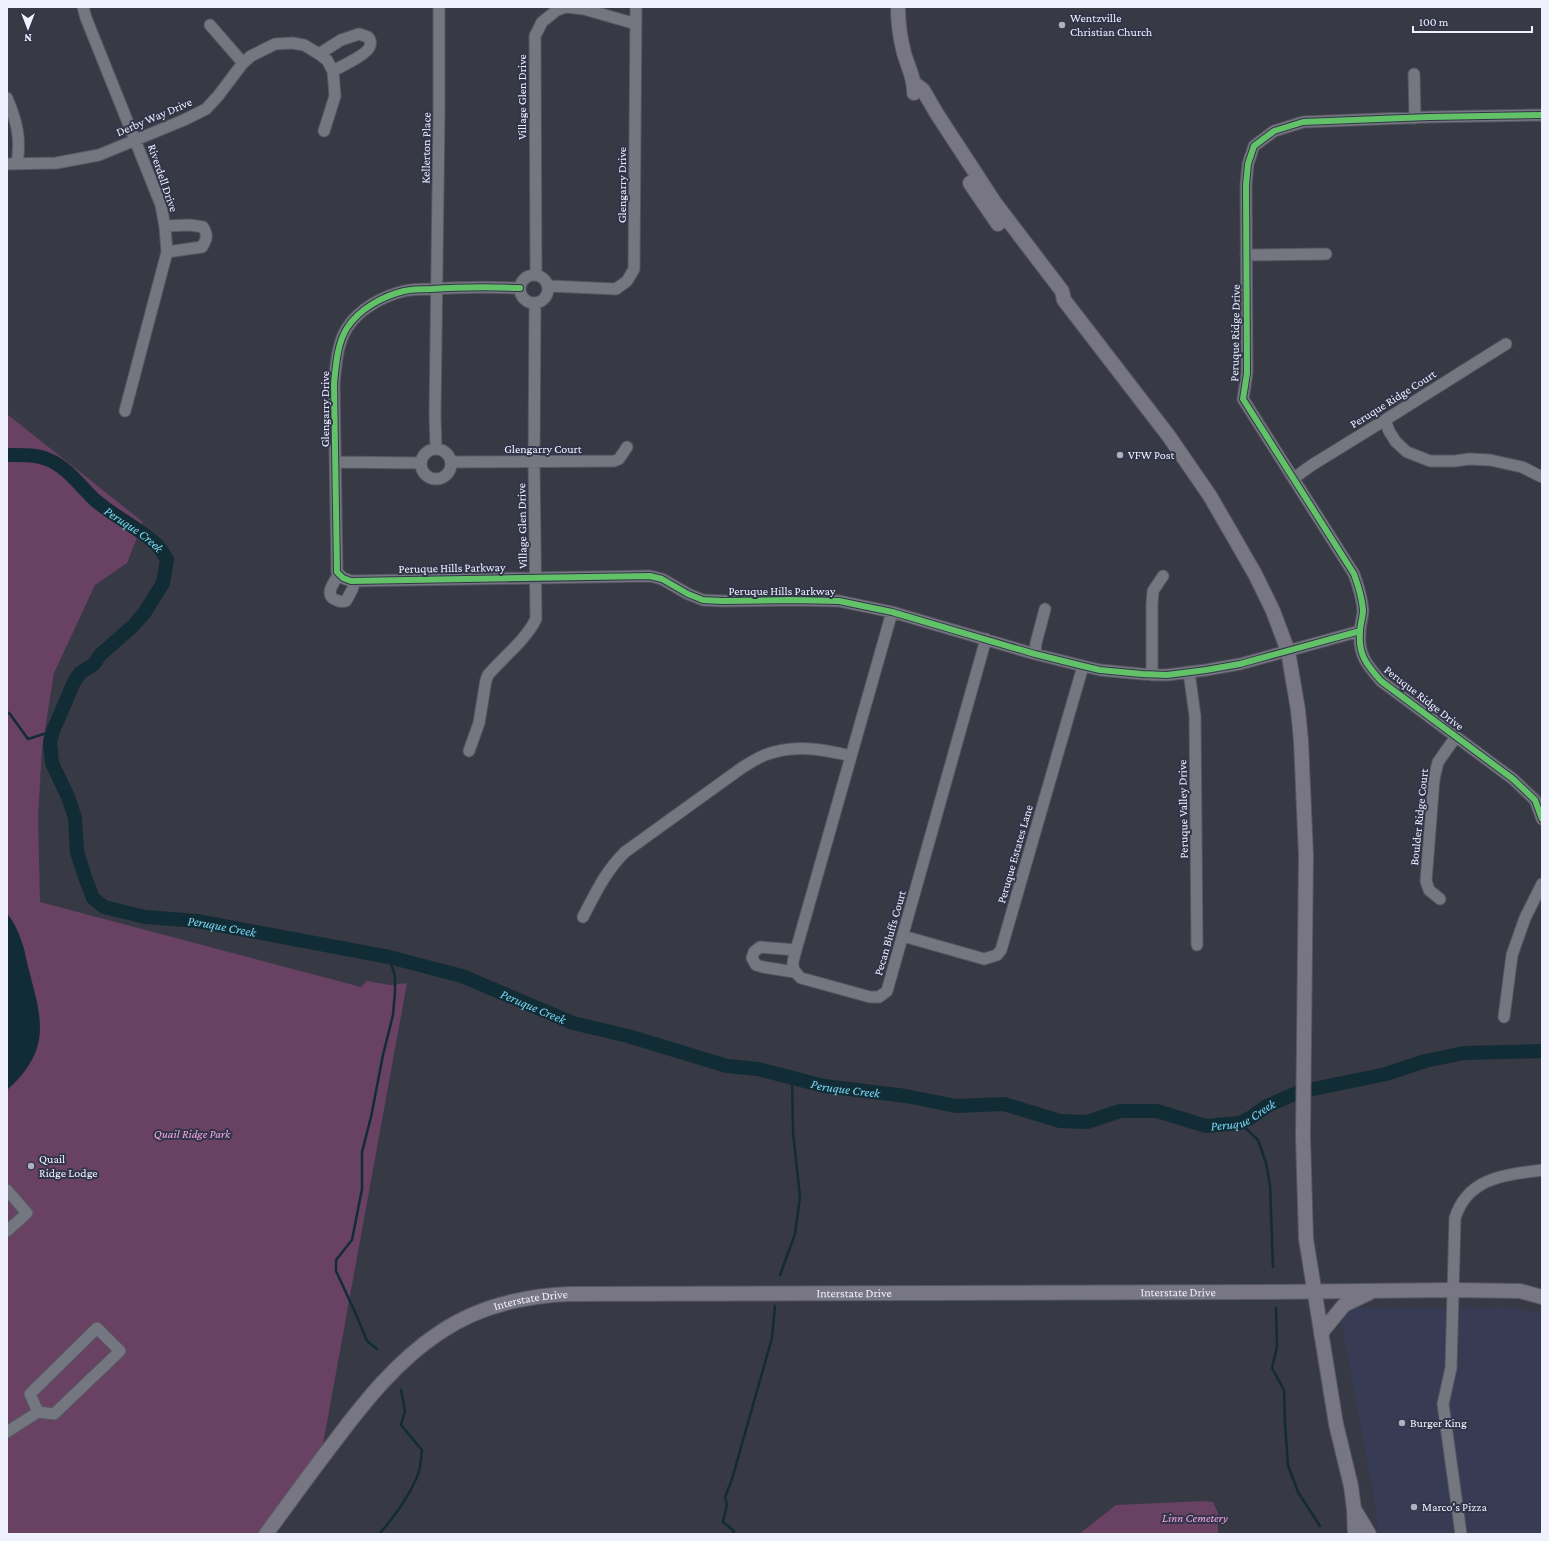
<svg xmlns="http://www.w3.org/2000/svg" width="1549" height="1541" font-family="'Crimson Pro',serif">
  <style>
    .built { fill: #373b53 }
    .green { fill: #694263 }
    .water { fill: #122c35 }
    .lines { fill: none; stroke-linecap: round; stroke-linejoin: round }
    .stream { stroke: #122c35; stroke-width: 2.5 }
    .river { stroke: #122c35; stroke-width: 14 }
    .minor-casing { stroke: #565761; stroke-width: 13 }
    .major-casing { stroke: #565761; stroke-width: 16 }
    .minor { stroke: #757780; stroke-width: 11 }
    .major { stroke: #787683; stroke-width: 14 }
    .cycleway-casing { stroke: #323549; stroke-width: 8 }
    .cycleway { stroke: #61c268; stroke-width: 6 }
    .poi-dot { fill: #afb1bd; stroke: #323549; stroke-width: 1.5 }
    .labels { text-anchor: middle; stroke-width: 4; stroke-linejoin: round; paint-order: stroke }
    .poi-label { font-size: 12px; fill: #eff1fe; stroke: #323549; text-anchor: start }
    .street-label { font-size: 12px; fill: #eff1fe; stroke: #323549 }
    .park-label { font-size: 12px; font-style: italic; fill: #f6a6e6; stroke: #323549 }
    .water-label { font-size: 13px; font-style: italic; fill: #78d7f5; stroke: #323549 }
  </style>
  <rect width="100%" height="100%" fill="#373944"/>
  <path class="built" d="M1507,1307L1542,1313V1534H1378L1375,1504L1340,1315L1345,1308Z"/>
  <path class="green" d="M7,414L143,522L127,563L95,585L54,673L42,748L38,818L40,902L361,987L367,981L390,985L407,983L323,1444L261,1534H7Z
    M1203,1501L1213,1502L1218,1513V1534H1079L1116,1505Z"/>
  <path class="water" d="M7,913C13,921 18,930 21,940C25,949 26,960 29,970C35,995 45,1023 37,1048C31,1066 20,1078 7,1090Z"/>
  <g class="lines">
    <path class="stream" d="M7,712L10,714L28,739L53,731
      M1240,1123L1258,1140L1266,1163L1270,1185L1273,1267
      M780,1275L795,1234L800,1197L793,1132L792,1077
      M1276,1308L1277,1347L1272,1368L1284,1390L1285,1423L1288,1465L1298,1492L1320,1526
      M377,1349L367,1341L355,1312L336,1271V1260L352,1240L362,1189V1152L371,1117L383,1055L393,1015L395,992V976L389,957
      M379,1534C393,1519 413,1491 419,1471C421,1464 421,1457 422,1450L401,1425L405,1411L401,1390
      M733,1534L734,1531L723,1522L727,1504L725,1497L732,1479L772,1338L775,1306"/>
    <path class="river" id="s1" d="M7,455C21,455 36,454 49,460C67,467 81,487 95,500C114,517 138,527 157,545C161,549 164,555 167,560L163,583L145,612L133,626L101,654L94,664L80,673L74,682L53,731L50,742L52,763L68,797L75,818L77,852L85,877L93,898L104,907L145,917L197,921L389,957L462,976L573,1023L628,1036L727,1066L758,1069L824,1086L906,1096L956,1106L1004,1104L1060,1121L1087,1122L1120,1111H1157L1206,1126L1240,1123L1250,1118L1267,1106L1299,1092L1386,1074L1425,1061L1464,1053L1542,1051"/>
    <defs>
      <path id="minor" d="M83,7L86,18L161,205L165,227L167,252L125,411
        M210,25L243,63
        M319,54L341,40L359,34L368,37C370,39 371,42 370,46C368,54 342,66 333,71
        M1414,74L1415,118
        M7,98C17,122 21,138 17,164
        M1542,115L1429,117L1303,122L1274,131L1254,146L1248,164L1246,185L1247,373L1243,399L1354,574C1358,585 1362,598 1363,610C1363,617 1360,625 1360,632C1358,655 1367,665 1381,681L1513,779L1535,800L1542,819
        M7,164L56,163L99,155L184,120L206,109L218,96L243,63L251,56L275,44L292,43L304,45L319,54L327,60L333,71L335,96L324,131
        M165,226L190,225L203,227C208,235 207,239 202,247L167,252
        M1246,255L1326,254
        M536,274L535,36L542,22L557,10L566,7L584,9L636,24
        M520 289a14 14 0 1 1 28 0a14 14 0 1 1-28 0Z
        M549,286L616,289L627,281L634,269L636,7
        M520,288C491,287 460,287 431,289C423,289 413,289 404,291C383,296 359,309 347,328C337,344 336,365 334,384L337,572L343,578L351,581L650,576L662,579L688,594L703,600L722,601L791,600L839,601L892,612L1035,654L1083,666L1100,670L1142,674L1167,675L1206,670L1240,664L1360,631
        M1385,420L1389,431L1396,442L1407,452L1430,461H1455L1469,459L1490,460L1522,467L1542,477
        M436,449L435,415L439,112V7
        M421 464a15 15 0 1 1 30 0a15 15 0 1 1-30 0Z
        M336,462L421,463
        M452,462L614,461L619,459L627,447
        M1294,478L1312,465L1385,420L1506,344
        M339,574C335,581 323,595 336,600C340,602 342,602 346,601L352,590L355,581
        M892,612L796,950C792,964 790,968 801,978L870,997H879L887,991L986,639
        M1035,654L1036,643L1045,609
        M1189,672L1195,716L1197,945
        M1152,675V604L1153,591L1163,576
        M469,751L479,723L486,680L488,675C504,656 525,641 536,619L534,463L535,304
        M1440,899L1429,890L1426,881L1434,779L1438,762L1455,738
        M583,917C596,892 605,872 625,852L743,767C750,763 757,758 765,755C794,744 822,749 851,756
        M903,936L984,959L997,955L1001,950L1083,666
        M794,972L763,967L756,965L752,958L754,952L760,947L796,950
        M1504,1017L1512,955L1525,918L1542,884
        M7,1190L27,1213L7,1231
        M97,1328L120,1351L54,1414L38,1412L30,1394Z
        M7,1432L38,1412
        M1461,1534L1443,1404L1451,1368L1455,1218C1468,1177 1505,1175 1542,1170"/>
      <g id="major">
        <path d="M898,7C898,23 900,38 904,53C908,67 915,79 914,93"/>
        <path d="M915,84L923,90L937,114L995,203L1062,291L1064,300L1168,435L1210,496L1255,574L1273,611L1288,651L1298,710L1301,741L1306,855L1303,1137L1306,1239L1336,1424L1351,1486L1354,1509L1355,1534"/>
        <path d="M970,183L998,224"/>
        <path d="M1321,1333L1344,1305L1369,1293"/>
        <path d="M1356,1512L1369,1534"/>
        <path id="s2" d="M266,1534C289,1503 311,1472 335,1441C365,1401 397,1361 439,1333C477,1307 524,1296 569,1294L1260,1292L1452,1290L1520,1291L1542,1297"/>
      </g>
    </defs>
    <use href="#minor" class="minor-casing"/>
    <use href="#major" class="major-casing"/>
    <use href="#minor" class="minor"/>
    <use href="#major" class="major"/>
    <defs>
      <path id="cycleway" d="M1542,115L1429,117L1303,122L1274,131L1254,146L1248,164L1246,185L1247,373L1243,399L1354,574C1358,585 1362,598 1363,610C1363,617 1360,625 1360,632C1358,655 1367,665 1381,681L1513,779L1535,800L1542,819
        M520,288C491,287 460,287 431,289C423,289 413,289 404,291C383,296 359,309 347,328C337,344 336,365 334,384L337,572L343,578L351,581L650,576L662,579L688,594L703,600L722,601L791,600L839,601L892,612L1035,654L1083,666L1100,670L1142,674L1167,675L1206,670L1240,664L1360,631"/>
    </defs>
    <use href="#cycleway" class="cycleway-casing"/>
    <use href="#cycleway" class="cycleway"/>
  </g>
  <g class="poi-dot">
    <circle cx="1062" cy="25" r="4"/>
    <circle cx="1120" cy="455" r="4"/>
    <circle cx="31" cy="1166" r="4"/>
    <circle cx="1402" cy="1423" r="4"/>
    <circle cx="1414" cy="1507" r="4"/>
  </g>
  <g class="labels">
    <g class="poi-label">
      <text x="1070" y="22">Wentzville<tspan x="1070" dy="14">Christian Church</tspan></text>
      <text x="1128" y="459">VFW Post</text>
      <text x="39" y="1163">Quail<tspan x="39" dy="14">Ridge Lodge</tspan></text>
      <text x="1410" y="1427">Burger King</text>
      <text x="1422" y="1511">Marco's Pizza</text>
    </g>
    <g class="street-label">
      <text transform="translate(522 97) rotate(-90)" y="4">Village Glen Drive</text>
      <text transform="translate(154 117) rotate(-23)" y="4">Derby Way Drive</text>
      <text transform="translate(426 148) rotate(-89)" y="4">Kellerton Place</text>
      <text transform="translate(163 178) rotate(71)" y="4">Riverdell Drive</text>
      <text transform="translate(622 185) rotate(-90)" y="4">Glengarry Drive</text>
      <text transform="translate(1235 333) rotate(-89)" y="4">Peruque Ridge Drive</text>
      <text transform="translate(1393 399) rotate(-32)" y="4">Peruque Ridge Court</text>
      <text transform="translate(325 409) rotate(-90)" y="4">Glengarry Drive</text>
      <text x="543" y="453">Glengarry Court</text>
      <text transform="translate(522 526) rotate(-91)" y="4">Village Glen Drive</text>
      <text transform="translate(452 568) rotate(-1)" y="4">Peruque Hills Parkway</text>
      <text x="782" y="595">Peruque Hills Parkway</text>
      <text transform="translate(1424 698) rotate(38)" y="4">Peruque Ridge Drive</text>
      <text transform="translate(1183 809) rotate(-91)" y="4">Peruque Valley Drive</text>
      <text transform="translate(1419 817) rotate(-84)" y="4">Boulder Ridge Court</text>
      <text transform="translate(1015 854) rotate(-74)" y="4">Peruque Estates Lane</text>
      <text transform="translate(890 933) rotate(-74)" y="4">Pecan Bluffs Court</text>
      <text dy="4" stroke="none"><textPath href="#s2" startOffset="1013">Interstate Drive</textPath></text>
      <text dy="4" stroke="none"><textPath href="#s2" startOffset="689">Interstate Drive</textPath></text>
      <text dy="4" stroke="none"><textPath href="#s2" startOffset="365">Interstate Drive</textPath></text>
    </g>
    <g class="park-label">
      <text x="192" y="1138">Quail Ridge Park</text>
      <text x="1195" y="1522">Linn Cemetery</text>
    </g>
    <g class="water-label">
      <text dy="5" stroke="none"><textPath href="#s1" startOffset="153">Peruque Creek</textPath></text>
      <text dy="5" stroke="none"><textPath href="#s1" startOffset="719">Peruque Creek</textPath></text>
      <text dy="5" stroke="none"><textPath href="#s1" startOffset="1042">Peruque Creek</textPath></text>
      <text dy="5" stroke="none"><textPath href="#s1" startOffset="1366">Peruque Creek</textPath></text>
      <text dy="5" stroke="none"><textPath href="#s1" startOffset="1774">Peruque Creek</textPath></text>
    </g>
  </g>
  <rect width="1549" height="1541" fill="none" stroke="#eff1fe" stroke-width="16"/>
  <g transform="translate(28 28) rotate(180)" stroke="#323549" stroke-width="3" paint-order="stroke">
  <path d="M0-3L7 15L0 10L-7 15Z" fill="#eff1fe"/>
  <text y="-6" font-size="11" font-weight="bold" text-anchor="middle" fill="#eff1fe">N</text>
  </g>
  <path d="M1413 26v6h119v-6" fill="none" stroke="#eff1fe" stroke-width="2"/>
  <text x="1419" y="26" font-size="12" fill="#eff1fe" stroke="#323549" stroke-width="3" paint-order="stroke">100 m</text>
</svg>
